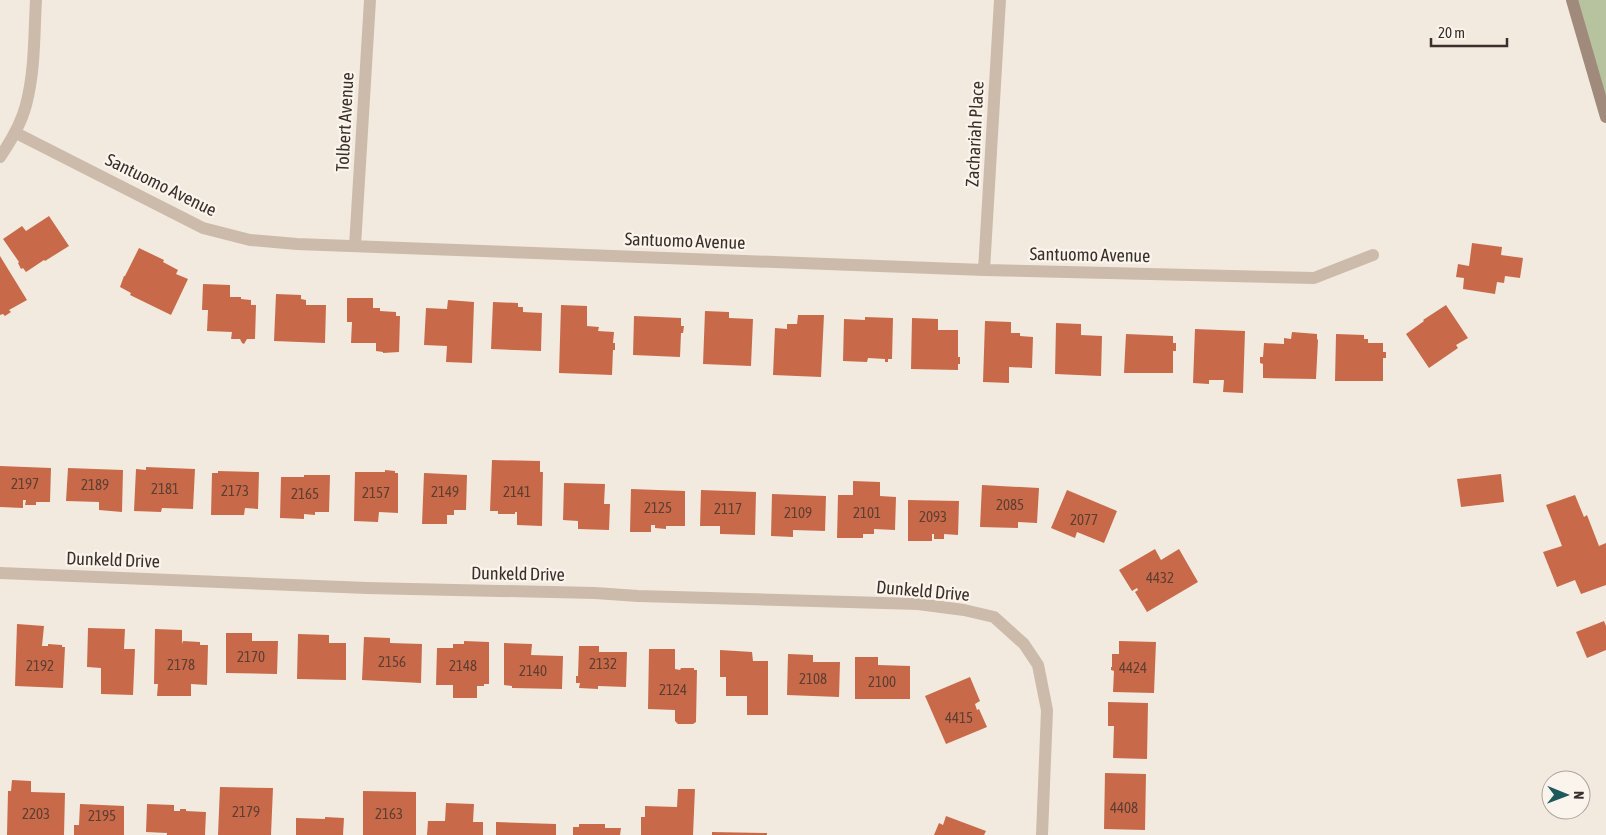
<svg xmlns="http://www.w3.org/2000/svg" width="1606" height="835" font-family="'Asap Condensed',sans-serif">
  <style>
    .green { fill: #b6c39e }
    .building { fill: #c86a49 }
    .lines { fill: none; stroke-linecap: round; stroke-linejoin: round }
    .minor { stroke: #cba; stroke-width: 12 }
    .secondary { stroke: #a08a7b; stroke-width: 12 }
    .labels { text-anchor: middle; stroke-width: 4.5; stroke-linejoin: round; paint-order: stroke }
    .number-label { font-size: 15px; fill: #5e3e32 }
    .street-label { font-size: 18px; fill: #3a2f2a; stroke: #fbf4ec }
  </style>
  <rect width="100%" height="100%" fill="#f3eadf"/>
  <path class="green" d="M1572,0H1606V117Z"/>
  <path class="building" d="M49,216L69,246L45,261L44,260L26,272L23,268L21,269L18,263L19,262L3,239L22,226L26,231Z
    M1472,243L1502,247L1501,255L1523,258L1520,278L1505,276L1504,283L1497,282L1495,294L1463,289L1464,278L1456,277L1458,264L1469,266Z
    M139,248L164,260L163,262L178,270L176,274L188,279L171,315L130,295L131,293L120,287L124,276H125Z
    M0,256L27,300L9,310L11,312L5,316L3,314L0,315Z
    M203,284L230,285V297H241V299L251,300V305H256L255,339H247L244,344L242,343L240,339H231L232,332L207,331L208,310H202Z
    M276,294L301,295V299L306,300V305H326L325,343L274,341Z
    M347,298H373V308H380V311L396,312V316H400L399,352L383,353V352L376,351V343H351L352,322H347Z
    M448,300L474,302L472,363L446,362L447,346L424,345L426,308L447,309Z
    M493,302L518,303V307H523V312L542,313L541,351L491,349Z
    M561,305L587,306V326L599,327L598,331L614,332L613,343H615V350H613L612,375L559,373Z
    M1446,305L1468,338L1456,345L1458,348L1429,368L1406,334L1424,321L1423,320Z
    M705,311L729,312V318L753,319L751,366L703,364Z
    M798,315H824L821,377L773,375L775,328L787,329V324H797Z
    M634,316L681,318V326H684L683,333H681L680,357L633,355Z
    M865,317L893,318L892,359H888V362H885V359L868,358L867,362L843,361L844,319L865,320Z
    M912,318L938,319V330H958V357H960V364H958V370L911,369Z
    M985,321L1011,322V333H1020V336L1033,337L1032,368L1009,367V383L983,382Z
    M1056,323L1081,324V335L1102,336L1101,376L1055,374Z
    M1195,329L1245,331L1243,393L1223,392L1224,380H1209V384L1193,383Z
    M1292,332L1317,334V339L1318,340L1316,379L1263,378V364L1260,363V357H1263L1264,343L1284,344V338L1291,339Z
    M1126,334L1173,336V343H1176V351H1173V373H1124Z
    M1336,334L1364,335V339H1368V343H1383V352H1386V358H1383V381H1335Z
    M492,460L540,461V472H543L542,526L517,525V512H515V514H498V511H490Z
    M0,466L51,468L50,502H36V505H25L26,500H23V508L0,507Z
    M146,467L195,469L193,509L162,508L161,512L134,511L136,469L146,470Z
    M68,468L123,470L122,512L99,510V502L66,501Z
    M385,470L395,471V473H398V513L379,512L378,522L354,521L355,472H385Z
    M218,471L259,472L258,509L245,508L244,515H211L212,473H218Z
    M424,473L467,475L466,510H454V515H447V524H422Z
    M1501,474L1504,502L1461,507L1457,479Z
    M304,475H330L329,512H315V515L304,514V519L280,518L281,477H304Z
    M853,481L880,482V496L896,497L895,530L874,529V534H863V538H837L838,495H853Z
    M564,483L605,484L604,504H610L609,530L578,529V521L563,520Z
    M982,485L1039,488L1037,523L1018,522V528L980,527Z
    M631,489L685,491V526H666V529L655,528V525H651V532H630Z
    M701,490L756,492L755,535L720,534V526H700Z
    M1067,490L1117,511L1104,543L1077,532L1075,538L1051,528Z
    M772,494L826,496L825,531L793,530V537L771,536Z
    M1575,495L1584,517L1587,515L1599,546L1606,543V585L1581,594L1575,580L1557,587L1543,552L1562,546L1546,505Z
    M908,500L959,501L958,535L944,534V539H934V534H932V541H908Z
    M1155,549L1161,560L1179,549L1198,582L1147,612L1135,592L1138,590L1137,588L1132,591L1119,570Z
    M1604,621L1606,626V650L1587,658L1576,632Z
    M17,624L44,626L42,646H48V644L62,645V647H65L63,688L15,686Z
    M88,628L125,629L124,649H135L133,695L101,694V668L87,667Z
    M155,629L182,630V644L183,641L200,642V645H208L207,685L191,684V696H157L158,684H154Z
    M226,633H252V641H278L277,674L226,673Z
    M298,634L329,635V643H346V680L297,679Z
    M364,637L390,638V643L422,644L421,683L362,680Z
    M464,641L489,642V684H484V686H477V698H453V685H436L437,648H453V644H464Z
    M1119,641L1156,642L1154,693L1113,692L1114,671L1111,670V667H1112V654H1119Z
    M504,643L532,644L531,655L563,656L562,689L512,688V686L504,685Z
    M579,646H599V652H627L626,687L598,686V689L579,688L580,683H576V676H578Z
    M649,649H675V669L680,670L681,668H694V670H697L696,722L693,724H678L675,721V710L648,709Z
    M720,650L752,652L753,661H768V715H747V696H726V677H720Z
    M788,654L813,655V662H840L839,697L787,695Z
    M855,657H878V665L910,666V699H855Z
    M970,677L980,701L975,704L977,710L979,709L987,727L946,744L925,696Z
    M1108,702L1148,703L1147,759L1113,758L1114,726H1108Z
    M1105,773L1146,774L1145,830L1104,829Z
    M12,780L31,781V792L65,793L64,835H7L8,791H11Z
    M220,787L273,788L271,835H218Z
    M678,789H695L693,835H641V817H645V806L677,807Z
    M363,791L416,792V835H363Z
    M446,803L474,804L473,822H483V835H427L428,821H445Z
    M80,804L124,806V835H74V825H79Z
    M147,804L174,805V811H180V809H186V811L206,812L205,835H167V833L146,832Z
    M946,816L986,831L984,835H934L939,823L943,825Z
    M325,817L344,818L343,835H296V818L325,819Z
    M496,822L556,824V835H496Z
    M579,824H605V828H621L620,835H573V827H579Z
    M712,832L767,833V835H712Z"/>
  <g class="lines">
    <path class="minor" d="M16,133L203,228L250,240L297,244L984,270L1314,278L1373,255
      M0,157C11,141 21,124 26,105C35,71 34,35 36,0
      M355,246L370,0
      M984,270L1000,0
      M0,573L367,588L595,593L638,596L918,604L964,610L994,617L1024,644L1038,665L1047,710L1042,835"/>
    <path class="secondary" d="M1572,0L1606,117"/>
  </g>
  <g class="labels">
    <g class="number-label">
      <text x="25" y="489">2197</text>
      <text x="95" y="490">2189</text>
      <text x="165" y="494">2181</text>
      <text x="235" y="496">2173</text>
      <text x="445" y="497">2149</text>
      <text x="517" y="497">2141</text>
      <text x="376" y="498">2157</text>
      <text x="305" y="499">2165</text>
      <text x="1010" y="510">2085</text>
      <text x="658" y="513">2125</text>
      <text x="728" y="514">2117</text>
      <text x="798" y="518">2109</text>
      <text x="867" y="518">2101</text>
      <text x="933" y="522">2093</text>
      <text x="1084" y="525">2077</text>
      <text x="1160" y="583">4432</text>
      <text x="251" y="662">2170</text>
      <text x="392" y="667">2156</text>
      <text x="603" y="669">2132</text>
      <text x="181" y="670">2178</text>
      <text x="40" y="671">2192</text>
      <text x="463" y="671">2148</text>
      <text x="1133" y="673">4424</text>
      <text x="533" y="676">2140</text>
      <text x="813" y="684">2108</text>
      <text x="882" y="687">2100</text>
      <text x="673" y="695">2124</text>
      <text x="959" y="723">4415</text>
      <text x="1124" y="813">4408</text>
      <text x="246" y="817">2179</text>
      <text x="36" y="819">2203</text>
      <text x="389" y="819">2163</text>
      <text x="102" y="821">2195</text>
    </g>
    <g class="street-label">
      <text transform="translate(345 122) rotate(-87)" y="6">Tolbert Avenue</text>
      <text transform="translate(975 134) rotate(-87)" y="6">Zachariah Place</text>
      <text transform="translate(161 185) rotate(26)" y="6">Santuomo Avenue</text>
      <text transform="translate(685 241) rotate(2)" y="6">Santuomo Avenue</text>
      <text transform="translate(1090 255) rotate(1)" y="6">Santuomo Avenue</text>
      <text transform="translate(113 560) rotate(2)" y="6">Dunkeld Drive</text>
      <text transform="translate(518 574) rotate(1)" y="6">Dunkeld Drive</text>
      <text transform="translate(923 591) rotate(5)" y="6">Dunkeld Drive</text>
    </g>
  </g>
  <g transform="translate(1566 795) rotate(91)"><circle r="24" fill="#fbf4ec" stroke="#aea59e"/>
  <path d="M0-4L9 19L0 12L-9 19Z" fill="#1e575c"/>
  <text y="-8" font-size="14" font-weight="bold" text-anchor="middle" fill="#3a2f2a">N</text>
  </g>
  <path d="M1431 38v8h76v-8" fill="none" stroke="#3a2f2a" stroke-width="2.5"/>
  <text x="1438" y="38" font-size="15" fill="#3a2f2a" stroke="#fbf4ec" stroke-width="4" paint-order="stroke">20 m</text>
</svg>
